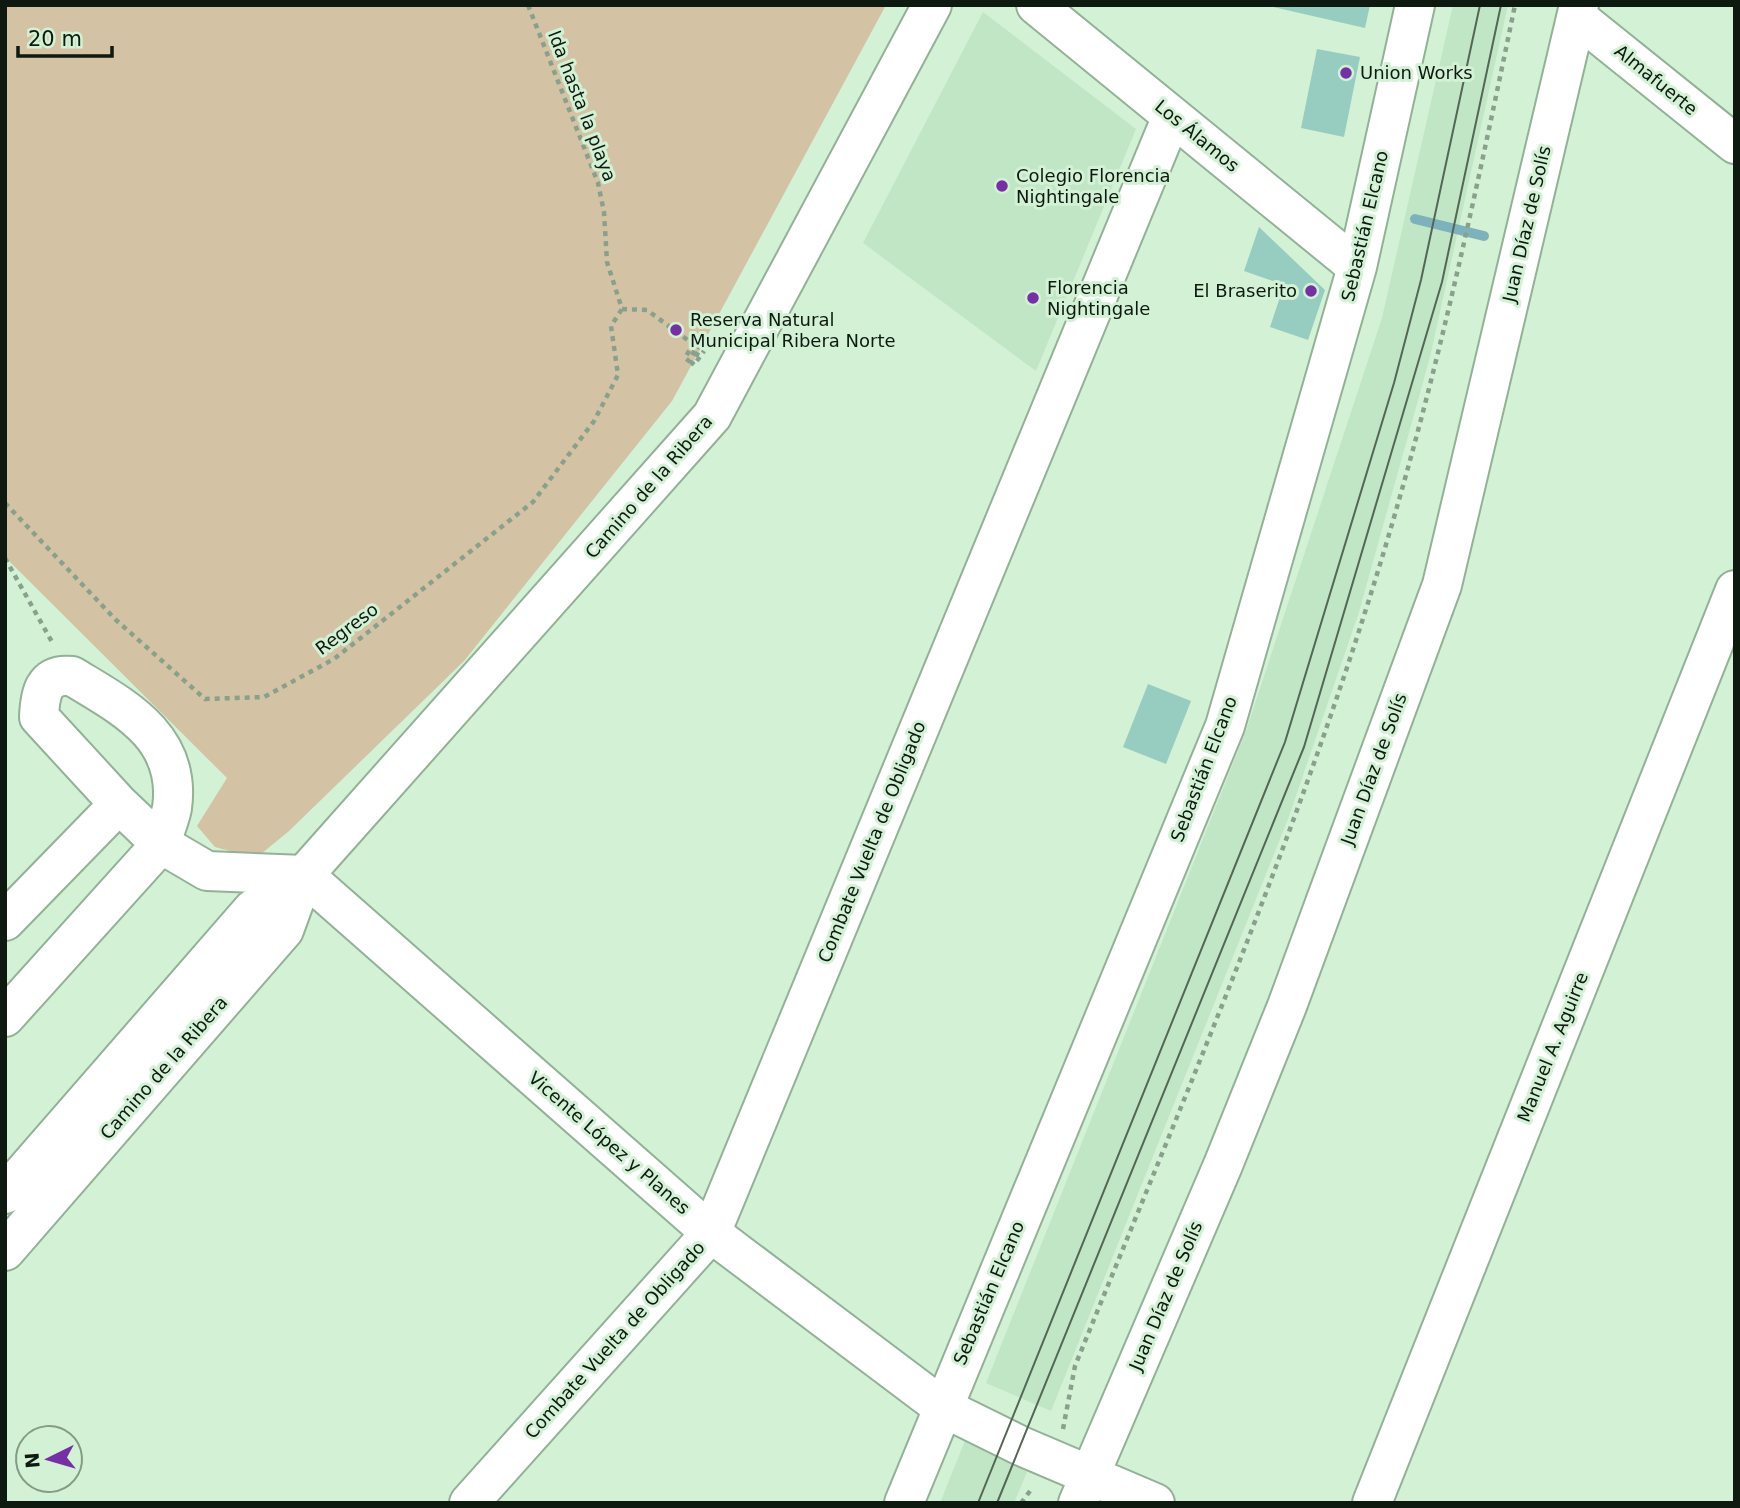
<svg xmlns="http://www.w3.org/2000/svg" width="1740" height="1508" font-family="'DejaVu Sans',sans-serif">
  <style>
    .built { fill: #c1e6c5 }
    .green { fill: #d3c2a3 }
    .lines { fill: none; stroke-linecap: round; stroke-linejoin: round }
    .stream { stroke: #7db2bd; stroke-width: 10 }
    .building { fill: #97cdc1 }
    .minor-casing { stroke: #93b196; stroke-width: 42 }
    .path { stroke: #89a18c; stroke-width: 4.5; stroke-dasharray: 5 5; stroke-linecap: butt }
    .minor { stroke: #fff; stroke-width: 38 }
    .tram { stroke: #546656; stroke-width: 2 }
    .poi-dot { fill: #7530a4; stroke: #d2f1d5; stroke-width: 2.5 }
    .labels { text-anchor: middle; stroke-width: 6; stroke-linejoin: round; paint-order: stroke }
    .poi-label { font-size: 18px; fill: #0e190f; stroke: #d2f1d5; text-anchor: start }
    .street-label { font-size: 18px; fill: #0e190f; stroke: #d2f1d5 }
  </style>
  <rect width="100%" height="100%" fill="#d2f1d5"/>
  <path class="built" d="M1453,5H1508L1430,357L1359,612L1288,819L1051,1411L986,1383L1246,731L1382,318Z
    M983,12L1136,129L1036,371L863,243Z
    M966,1438L1027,1472L1014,1503H940Z"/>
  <path class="green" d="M5,5H886L672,401L464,661L289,831L256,858L215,847L197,826L227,778L5,557Z"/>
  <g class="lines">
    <path class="stream" d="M1415,219L1484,236"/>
  </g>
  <path class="building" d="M1265,5H1370L1365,28Z
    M1317,49L1360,57L1344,137L1301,128Z
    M1259,227L1325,290L1308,340L1270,327L1284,285L1244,271Z
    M1148,684L1191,701L1166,764L1123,747Z"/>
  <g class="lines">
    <defs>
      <path id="minor" d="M1036,5L1357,267
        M1577,17L1735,144
        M304,875L711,1233L942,1407L1021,1446L1155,1503
        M5,921L119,804
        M5,1017L161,844C164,832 170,819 172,808C182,736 123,707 72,676C43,673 40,694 39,717L119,804L161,844L207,871L304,875
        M5,1194L253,909L304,875L712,416L932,5
        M5,1251L284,930L304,875
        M469,1503L711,1233L1172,116
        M904,1503L1225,726L1357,267L1415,5
        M1078,1503L1223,1165L1287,1006L1442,585L1579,5
        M1372,1503L1735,590"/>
    </defs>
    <use href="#minor" class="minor-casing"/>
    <path class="path" d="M528,5L598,183L604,212L607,262L622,309
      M622,309L647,310L693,344L685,358L689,361L697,346L701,348L692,363L694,365L704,351
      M5,503L116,620L205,699L264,697L334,659L533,502L594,421L618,375L611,326L622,309
      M5,558L52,642
      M1063,1429L1075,1366C1177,1115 1285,865 1367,606C1430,409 1473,208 1515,5
      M1021,1503L1033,1487"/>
    <use href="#minor" class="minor"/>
    <path class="tram" d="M978,1503L1285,742L1394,383L1421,280L1480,5
      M997,1503L1304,747L1442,282L1501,5"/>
  </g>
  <g class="poi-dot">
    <circle cx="1346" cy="73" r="7"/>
    <circle cx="1002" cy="186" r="7"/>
    <circle cx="1311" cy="291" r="7"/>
    <circle cx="1033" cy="298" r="7"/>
    <circle cx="676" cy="330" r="7"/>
  </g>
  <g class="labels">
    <g class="poi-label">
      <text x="1360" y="79">Union Works</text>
      <text x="1016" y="182">Colegio Florencia<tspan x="1016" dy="21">Nightingale</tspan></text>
      <text x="1047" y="294">Florencia<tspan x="1047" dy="21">Nightingale</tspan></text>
      <text x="1297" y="297" text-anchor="end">El Braserito</text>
      <text x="690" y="326">Reserva Natural<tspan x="690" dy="21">Municipal Ribera Norte</tspan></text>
    </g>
    <g class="street-label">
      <text transform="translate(1656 80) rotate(39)" y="6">Almafuerte</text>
      <text transform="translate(582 106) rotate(69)" y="6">Ida hasta la playa</text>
      <text transform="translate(1197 136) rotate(39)" y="6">Los Álamos</text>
      <text transform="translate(1527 224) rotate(-77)" y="6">Juan Díaz de Solís</text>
      <text transform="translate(1365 226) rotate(-77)" y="6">Sebastián Elcano</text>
      <text transform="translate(649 487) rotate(-49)" y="6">Camino de la Ribera</text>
      <text transform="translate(347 629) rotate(-37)" y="6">Regreso</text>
      <text transform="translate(1204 769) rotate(-69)" y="6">Sebastián Elcano</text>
      <text transform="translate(1374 769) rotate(-70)" y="6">Juan Díaz de Solís</text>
      <text transform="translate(872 842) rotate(-68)" y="6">Combate Vuelta de Obligado</text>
      <text transform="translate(1553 1047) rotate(-68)" y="6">Manuel A. Aguirre</text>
      <text transform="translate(164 1068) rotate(-49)" y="6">Camino de la Ribera</text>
      <text transform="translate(609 1143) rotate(41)" y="6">Vicente López y Planes</text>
      <text transform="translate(989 1293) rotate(-67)" y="6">Sebastián Elcano</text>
      <text transform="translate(1166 1296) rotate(-67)" y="6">Juan Díaz de Solís</text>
      <text transform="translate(615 1340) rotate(-48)" y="6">Combate Vuelta de Obligado</text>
    </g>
  </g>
  <rect width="1740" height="1508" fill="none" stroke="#0e190f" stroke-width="14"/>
  <g transform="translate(49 1459) rotate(265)"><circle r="33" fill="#d2f1d5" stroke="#849b86" stroke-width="2"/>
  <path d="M0-5L12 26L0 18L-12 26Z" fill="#7530a4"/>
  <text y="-10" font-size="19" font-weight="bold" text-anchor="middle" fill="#0e190f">N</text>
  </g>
  <path d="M18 46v10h94v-10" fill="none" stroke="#0e190f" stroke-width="3.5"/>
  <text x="28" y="46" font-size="21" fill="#0e190f" stroke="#d2f1d5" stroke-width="5" paint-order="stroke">20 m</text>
</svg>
